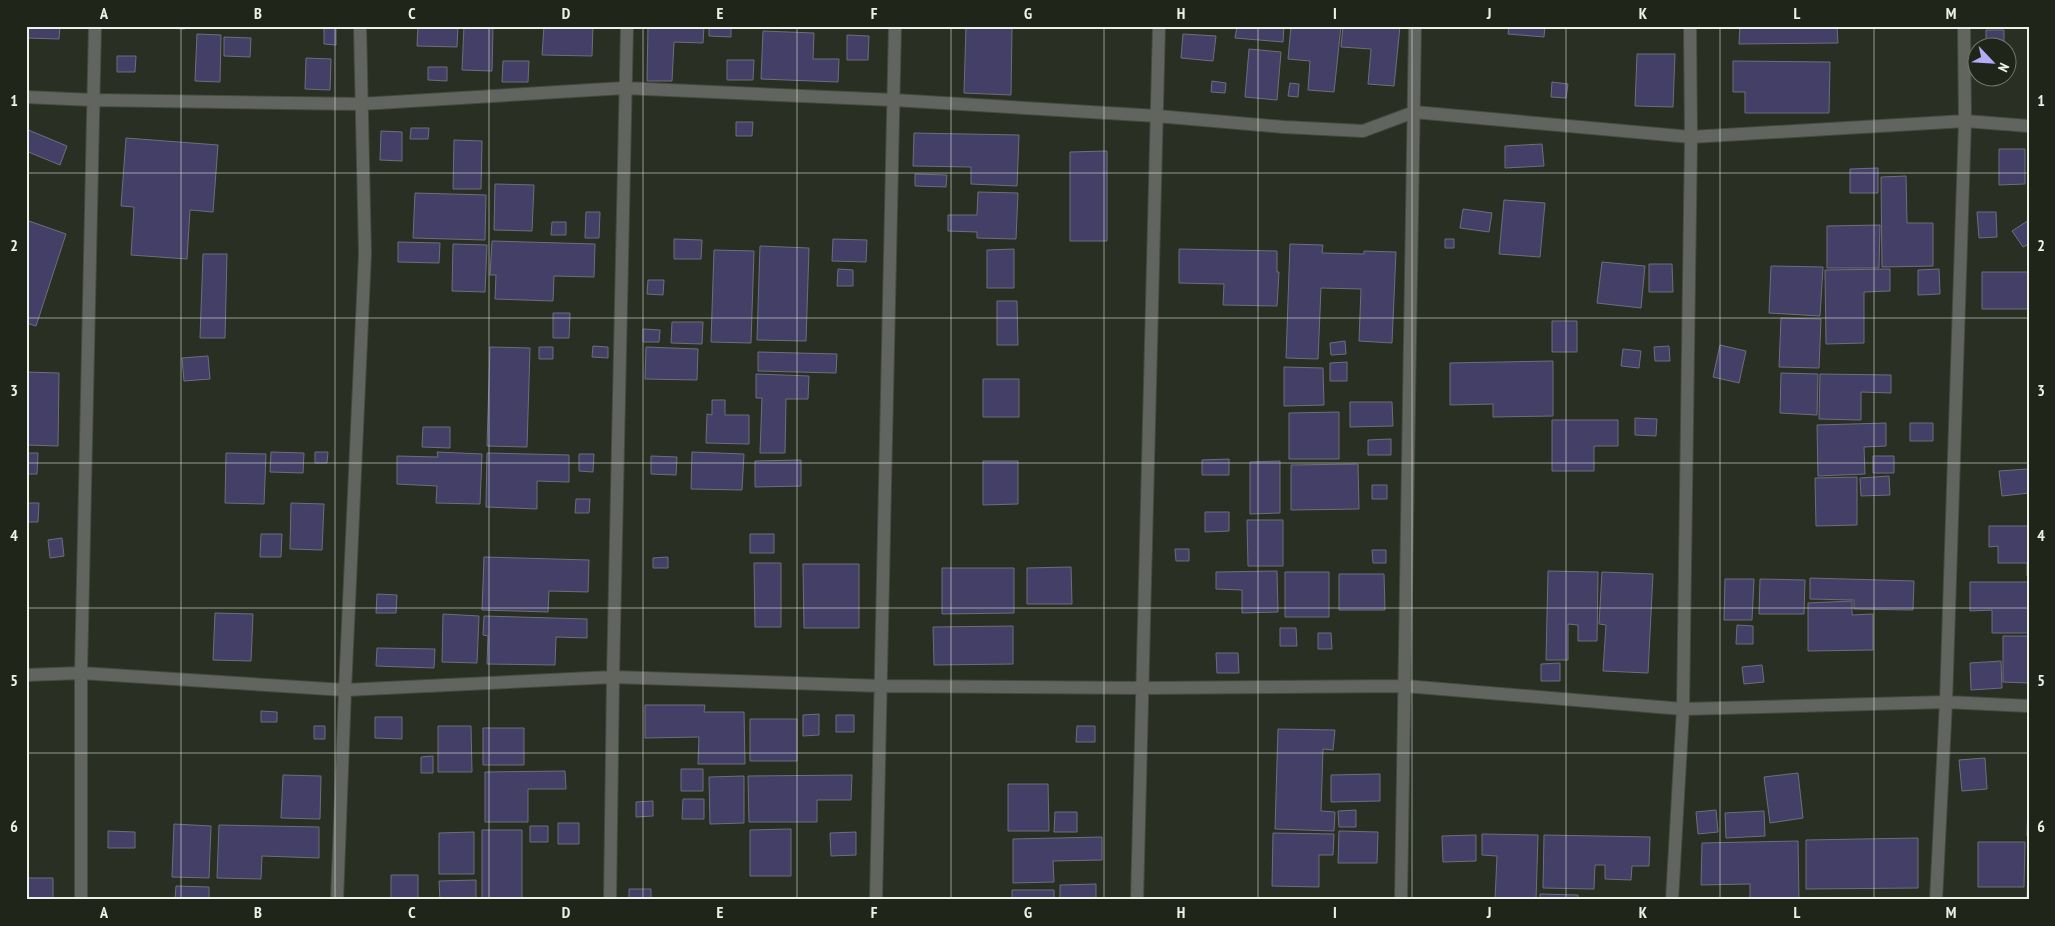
<svg xmlns="http://www.w3.org/2000/svg" width="2055" height="926" font-family="'PT Sans Narrow',sans-serif">
  <style>
    .building { fill: #443f67; stroke: #6e6d7d }
    .lines { fill: none; stroke-linecap: round; stroke-linejoin: round }
    .minor-casing { stroke: #444b3f; stroke-width: 14 }
    .minor { stroke: #62655f; stroke-width: 12 }
    .grid { fill: none; stroke: #edf2e9; stroke-width: 1; stroke-opacity: 0.55 }
    .neatline { fill: none; stroke: #edf2e9; stroke-width: 2 }
    .grid-label { font-size: 16px; text-anchor: middle; font-weight: bold; fill: #edf2e9 }
  </style>
  <rect width="100%" height="100%" fill="#293023"/>
  <path class="building" d="M26,26H60L59,39L26,38Z
    M161,26H185V29L161,28Z
    M324,26L336,27V45L324,44Z
    M418,26H458L457,47L417,46Z
    M464,26H493L492,71L462,70Z
    M544,26H593L592,56L542,55Z
    M648,26H704L703,43L674,42L672,81H647Z
    M709,26H731V37L709,36Z
    M966,26H1012L1011,95L964,93Z
    M1237,26H1284L1283,42L1235,38Z
    M1291,26H1341L1334,92L1308,90L1310,61L1288,59Z
    M1343,26H1400L1394,86L1368,84L1371,49L1341,47Z
    M1509,26H1545L1544,37L1508,34Z
    M1740,26H1837L1838,43L1739,44Z
    M1986,30H2004V48H1986Z
    M763,31L814,33L813,59H839L838,82L761,79Z
    M197,34L221,35L220,82L195,81Z
    M1183,34L1216,36L1213,61L1181,58Z
    M847,35L869,36L868,60H847Z
    M224,37L251,38L250,57L224,56Z
    M1249,49L1281,52L1277,100L1245,97Z
    M1637,54H1675L1673,107L1635,106Z
    M117,56H136L135,72H117Z
    M306,58L331,59L330,90L305,89Z
    M727,60H754L753,80H727Z
    M503,61H529L528,82H502Z
    M1733,61L1830,62L1829,113H1745V92H1733Z
    M428,67H447V81L428,80Z
    M1212,81L1226,83L1225,93L1211,92Z
    M1552,82L1568,84L1566,98L1551,97Z
    M1290,83L1299,84L1298,97L1288,96Z
    M736,122H753L752,136H736Z
    M411,128H429L428,139H410Z
    M26,129L67,146L60,165L26,151Z
    M381,131L402,132V161L380,160Z
    M914,133L1019,135L1017,186L971,184V167L913,166Z
    M126,138L218,145L213,212L190,210L187,259L131,255L134,207L121,206Z
    M454,140L482,141L481,189H453Z
    M1542,144L1544,166L1505,168V146Z
    M1999,149H2025V184L1999,185Z
    M1107,151V241H1070V152Z
    M1878,168V193H1850V169Z
    M915,174L947,175L946,187L915,186Z
    M1906,176L1907,223H1933V266L1882,267L1881,177Z
    M495,184L534,185L532,231L494,230Z
    M978,192L1018,193L1016,239L977,238V232L948,231V215H977Z
    M415,193L486,195L485,240L413,238Z
    M1504,200L1545,203L1540,257L1499,254Z
    M1463,209L1492,213L1489,232L1460,228Z
    M586,212H600L599,238H585Z
    M1977,212H1996L1997,237L1979,238Z
    M26,220L66,234L36,326L26,323Z
    M2029,220V244L2023,247L2012,231Z
    M552,222H566V235H551Z
    M1880,225L1879,268H1827V226Z
    M674,239L702,240L701,259H674Z
    M833,239L867,240L866,262L832,261Z
    M1445,239H1454V248H1445Z
    M492,241L595,244L594,277L554,276L553,301L495,299L496,275H490Z
    M398,242L440,243L439,263L398,262Z
    M453,244L487,245L485,292L452,291Z
    M1290,244L1323,245L1322,253L1364,254V251L1396,252L1392,343L1359,341L1361,289L1321,288L1318,359L1286,358Z
    M760,246L809,248L806,341L757,340Z
    M1014,249V288H987V250Z
    M1179,249L1277,251V272H1279L1277,306L1223,305L1224,284L1179,283Z
    M714,250L754,251L751,343L711,342Z
    M203,254H227L225,338H200Z
    M1602,262L1645,266L1641,308L1597,303Z
    M1649,264H1672L1673,292H1649Z
    M1771,266L1823,267L1820,316L1769,313Z
    M838,269L853,270V286H837Z
    M1890,269V291L1864,292V343L1826,344L1825,270Z
    M1939,269L1940,294L1918,295V270Z
    M1982,272H2028V309H1982Z
    M648,280H664L663,295L647,294Z
    M997,301H1017L1018,345H997Z
    M553,313H570L569,338H553Z
    M1781,318L1821,319L1819,368L1779,367Z
    M1552,321H1577V352H1552Z
    M672,322H703L702,344L671,343Z
    M643,329L660,330L659,342H643Z
    M1345,341L1346,354L1331,355L1330,343Z
    M1720,345L1746,351L1739,383L1713,377Z
    M593,346L608,347V358L592,357Z
    M1669,346L1670,361H1655L1654,347Z
    M490,347L530,348L527,447L487,446Z
    M539,347H553V359H539Z
    M646,347L698,349L697,380L645,379Z
    M1623,349L1641,351L1639,368L1621,366Z
    M758,352L837,354L836,373L758,371Z
    M208,356L210,379L184,381L182,358Z
    M1553,361V416L1493,417V404L1450,405V363Z
    M1347,362V381H1330V363Z
    M1284,367L1323,368L1324,405L1284,406Z
    M26,372L59,373L58,446L26,445Z
    M1781,373L1818,374L1817,415L1780,413Z
    M756,374L809,376L808,399H786L785,453H760L762,398H756Z
    M1820,374L1891,375V393L1861,392V420L1819,419Z
    M983,379H1019V417H983Z
    M712,400H725V415H749V444L706,443L707,414L712,415Z
    M1350,402H1392L1393,426L1350,427Z
    M1339,412V459H1289V413Z
    M1635,418L1657,419L1656,436L1635,435Z
    M1552,420H1618V446H1594V471H1552Z
    M1886,423V446L1864,447L1865,474L1818,476L1817,425Z
    M1910,423H1933V441H1910Z
    M423,427H450V448L422,447Z
    M1391,439V455H1368V440Z
    M271,452L304,453L303,473L270,472Z
    M315,452H328L327,463H315Z
    M437,452L482,454L480,504L436,503L437,486L397,484V456L438,457Z
    M692,452L744,454L742,490L691,489Z
    M26,453H38L37,474H26Z
    M226,453L266,454L264,504L225,503Z
    M487,453L569,455V482L537,481V509L486,507Z
    M579,454H594L593,472L579,471Z
    M651,456L677,457L676,475L651,474Z
    M1873,456H1894V473H1873Z
    M1229,459V475H1202V460Z
    M801,460V486L755,487V461Z
    M983,461H1018V504L983,505Z
    M1280,461V513L1250,514V462Z
    M1358,464L1359,509L1291,510V465Z
    M2028,469L2029,493L2002,496L1999,471Z
    M1889,476L1890,495L1861,496L1860,478Z
    M1857,477V525L1816,526L1815,478Z
    M1372,485H1387V499H1372Z
    M576,499H590L589,513H575Z
    M26,503H39L38,522H26Z
    M291,503L324,504L322,550L290,549Z
    M1205,512H1229V531L1205,532Z
    M1247,520H1283V566H1248Z
    M1989,526H2029V576H2027V563H1998V546L1989,547Z
    M261,534H282L281,557H260Z
    M750,534H774V553H750Z
    M62,538L64,556L50,558L48,540Z
    M1175,549H1189V561H1176Z
    M1372,550H1386V563H1373Z
    M484,557L589,560L588,592L549,591L548,612L482,610Z
    M668,557V568H653V558Z
    M754,563H781V627H755Z
    M803,564H859V628H804Z
    M1071,567L1072,604H1027V568Z
    M942,568H1014V613L942,614Z
    M1277,571L1278,612L1242,613V590L1216,589V572Z
    M1548,571L1598,572L1597,641H1578V625L1568,624V660H1546Z
    M1285,572H1329V617H1285Z
    M1602,572L1653,574L1648,673L1603,671L1606,625L1599,624Z
    M1339,574H1384L1385,610H1339Z
    M1810,578L1914,581L1913,610L1854,609V600L1810,599Z
    M1725,579H1754L1752,620H1724Z
    M1760,579L1805,580L1804,614H1759Z
    M1970,582H2029V633H1992V610L1970,611Z
    M377,594L397,595L396,613H376Z
    M1852,601V615L1873,614V650L1808,651V603Z
    M215,613L253,614L251,661L213,660Z
    M443,614L479,616L477,663L442,662Z
    M484,616L587,619V638L556,637L555,665L487,664L488,636L483,635Z
    M1737,625L1753,626V644H1736Z
    M1013,626V664L934,665L933,627Z
    M1280,628H1296L1297,646H1280Z
    M1318,633H1331L1332,649H1318Z
    M2003,636H2029V683L2003,682Z
    M377,648L435,649L434,668L376,666Z
    M1216,653H1238L1239,673H1217Z
    M2001,661L2002,688L1971,690L1970,663Z
    M1560,663V681H1541V664Z
    M1762,665L1764,682L1744,684L1742,667Z
    M645,705H705L704,712H744L745,764H698L699,737L645,738Z
    M261,711L277,712V722H261Z
    M819,714V735L803,736V715Z
    M836,715H854V732H836Z
    M375,717H402V739L375,738Z
    M750,719H797V761H750Z
    M314,726H325V739H314Z
    M438,726H471L472,772H438Z
    M1077,726H1095V742H1076Z
    M483,728H524V765H483Z
    M1278,729L1335,730L1333,750L1323,749L1321,811L1335,812L1334,831L1275,829Z
    M433,756V773H421V757Z
    M1985,758L1987,789L1962,791L1959,760Z
    M681,769H703V791H681Z
    M2029,769V836H2027Z
    M565,771L566,789H528V822H485V772Z
    M1798,773L1803,818L1770,823L1764,777Z
    M1380,774V801L1331,802V775Z
    M283,775L321,776L320,819L281,818Z
    M852,775L851,800H817V822H749L748,776Z
    M744,776V823L710,824L709,777Z
    M1008,784H1048L1049,831H1008Z
    M683,799H704V819H682Z
    M653,801V816L636,817V802Z
    M1356,810V827H1339L1338,811Z
    M1716,810L1718,832L1698,834L1696,812Z
    M1764,811L1765,836L1726,838L1725,813Z
    M1055,812H1077V832H1054Z
    M558,823H579V844H558Z
    M174,824L211,826L209,878L172,877Z
    M219,825L319,827V858L262,856L261,879L217,878Z
    M530,826H548V842H530Z
    M791,829V876H750V830Z
    M482,830H522V900H482Z
    M108,831L135,832V848H108Z
    M1339,831L1378,832L1377,863H1338Z
    M474,832V874H439V833Z
    M856,832V855L831,856L830,833Z
    M1273,833L1334,834L1333,855H1319V887L1272,886Z
    M1482,834L1538,835L1536,900H1495L1497,856L1482,855Z
    M1476,835V861L1443,862L1442,836Z
    M1544,835L1650,837L1649,866H1632L1631,880L1605,879V865H1595L1594,889L1543,888Z
    M1102,837V860L1053,861L1054,882L1013,883V839Z
    M1918,838V888L1806,889V840Z
    M1798,841L1799,900H1750V884L1701,885L1702,843Z
    M1978,842H2025L2024,887H1978Z
    M2029,846V898H2027Z
    M391,875H418V898L391,899Z
    M26,878H53V900H26Z
    M476,880V900H440L439,881Z
    M1096,884V900H1060V885Z
    M176,886L209,887V900H175Z
    M629,889H651V900H629Z
    M1012,890H1054V900H1012Z
    M1540,894L1578,895V900H1540Z"/>
  <g class="lines">
    <defs>
      <path id="minor" d="M26,97L93,100L361,104L624,88L894,100L1157,116L1284,127L1363,131L1414,112L1691,137L1965,121L2029,126
        M26,675L81,673L345,690L613,677L881,686L1143,688L1405,686L1683,709L1946,702L2029,706
        M81,900V673L95,26
        M337,900L345,690L365,254L360,26
        M610,900L613,677L627,26
        M876,900L895,26
        M1137,900L1159,26
        M1401,900L1415,26
        M1672,900L1683,709L1691,137L1690,26
        M1936,900L1946,702L1965,121L1964,26"/>
    </defs>
    <use href="#minor" class="minor-casing"/>
    <use href="#minor" class="minor"/>
  </g>
  <path class="grid" d="M181,26V900M335,26V900M489,26V900M643,26V900M797,26V900M951,26V900M1104,26V900M1258,26V900M1412,26V900M1566,26V900M1720,26V900M1874,26V900M26,173H2029M26,318H2029M26,463H2029M26,608H2029M26,753H2029"/>
  <rect width="2055" height="926" fill="none" stroke="#1f2619" stroke-width="55"/>
  <g transform="translate(1992 62) rotate(115)"><circle r="24" fill="#1f2619" stroke="#71786c"/>
  <path d="M0-4L9 19L0 12L-9 19Z" fill="#b5acf8"/>
  <text y="-8" font-size="14" font-weight="bold" text-anchor="middle" fill="#edf2e9">N</text>
  </g>
  <rect x="28" y="28" width="2000" height="870" class="neatline"/>
  <g class="grid-label">
    <text x="104" y="19">A</text>
    <text x="258" y="19">B</text>
    <text x="412" y="19">C</text>
    <text x="566" y="19">D</text>
    <text x="720" y="19">E</text>
    <text x="874" y="19">F</text>
    <text x="1028" y="19">G</text>
    <text x="1181" y="19">H</text>
    <text x="1335" y="19">I</text>
    <text x="1489" y="19">J</text>
    <text x="1643" y="19">K</text>
    <text x="1797" y="19">L</text>
    <text x="1951" y="19">M</text>
    <text x="14" y="106">1</text>
    <text x="2041" y="106">1</text>
    <text x="14" y="251">2</text>
    <text x="2041" y="251">2</text>
    <text x="14" y="396">3</text>
    <text x="2041" y="396">3</text>
    <text x="14" y="541">4</text>
    <text x="2041" y="541">4</text>
    <text x="14" y="686">5</text>
    <text x="2041" y="686">5</text>
    <text x="14" y="832">6</text>
    <text x="2041" y="832">6</text>
    <text x="104" y="918">A</text>
    <text x="258" y="918">B</text>
    <text x="412" y="918">C</text>
    <text x="566" y="918">D</text>
    <text x="720" y="918">E</text>
    <text x="874" y="918">F</text>
    <text x="1028" y="918">G</text>
    <text x="1181" y="918">H</text>
    <text x="1335" y="918">I</text>
    <text x="1489" y="918">J</text>
    <text x="1643" y="918">K</text>
    <text x="1797" y="918">L</text>
    <text x="1951" y="918">M</text>
  </g>
</svg>
